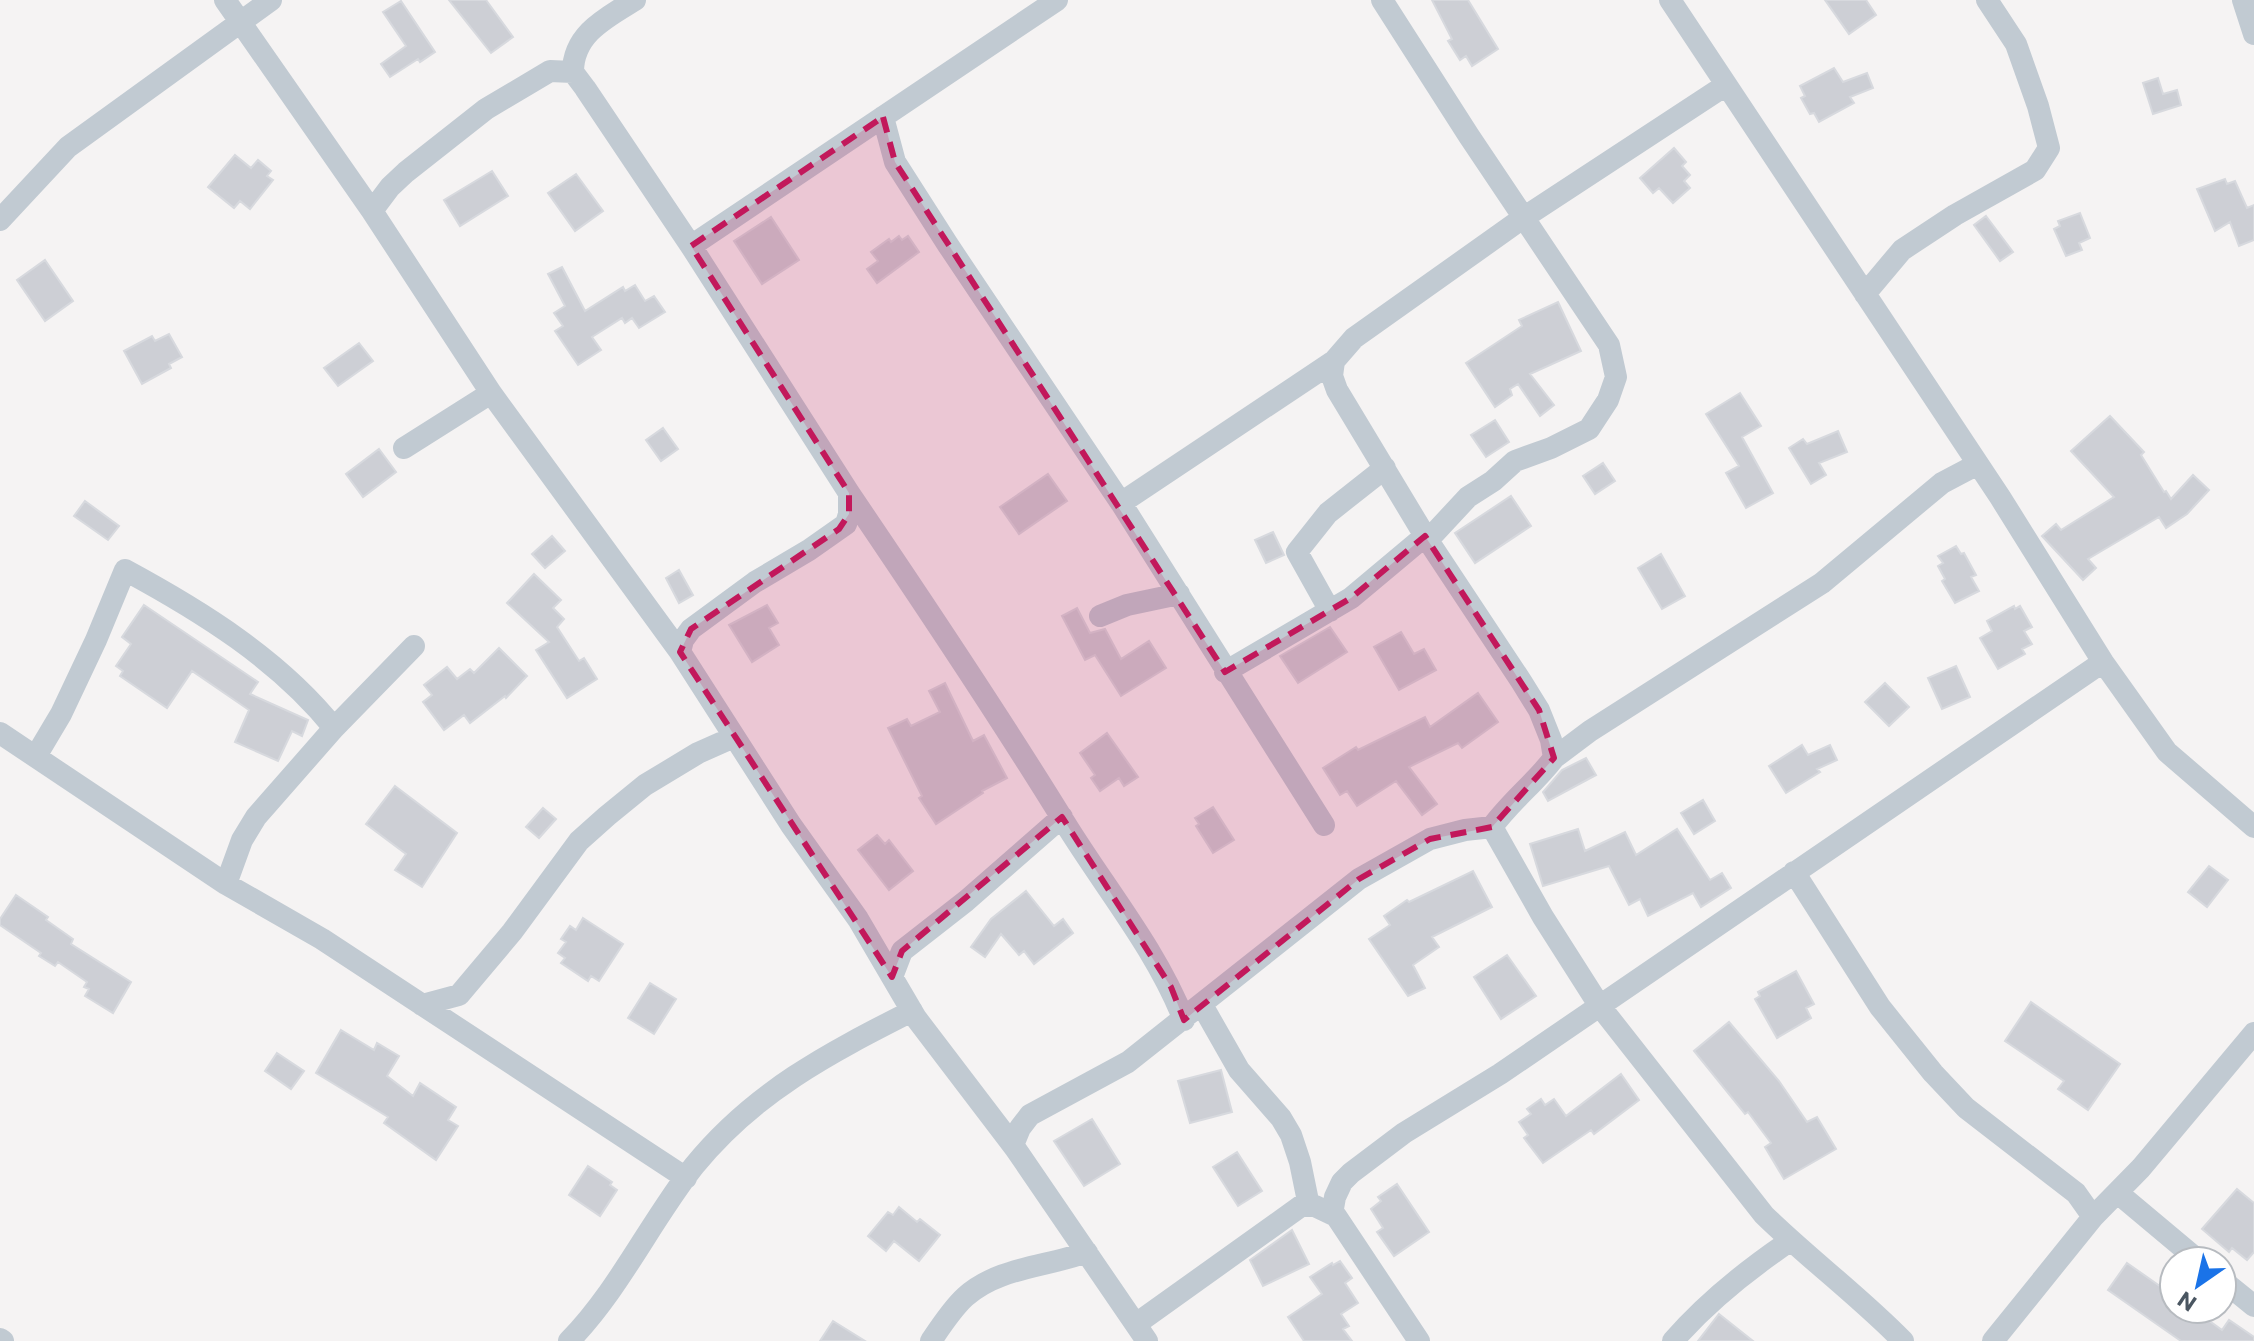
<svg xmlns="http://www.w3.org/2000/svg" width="2254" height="1341" font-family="Commissioner,sans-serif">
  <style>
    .building { fill: #cdcfd5; stroke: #d7d9de; stroke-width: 2 }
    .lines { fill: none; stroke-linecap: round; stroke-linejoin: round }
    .street { stroke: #c1cad2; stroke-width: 22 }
    .marked { fill: #c2185b; fill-opacity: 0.2; stroke: #c2185b; stroke-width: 6; stroke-dasharray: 16 10; stroke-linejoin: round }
  </style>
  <rect width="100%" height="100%" fill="#f5f3f3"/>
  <path class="building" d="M449,0H486L513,37L491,53Z
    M1432,0H1468L1498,49L1472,66L1466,56L1460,60L1448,41L1452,39Z
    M1825,0H1866L1876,15L1849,34Z
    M401,1L435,52L420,62L418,59L390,77L381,64L406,46L383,12Z
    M1834,68L1843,82L1867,73L1873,88L1850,97L1854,103L1819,122L1814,113L1810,114L1801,98L1805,96L1800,86Z
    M2158,78L2163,94L2177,90L2181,105L2153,114L2143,83Z
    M1674,148L1686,162L1682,166L1690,175L1684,181L1690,188L1673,203L1659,188L1653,193L1640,178Z
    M235,155L251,168L258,160L271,171L267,176L273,180L250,209L240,201L234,208L208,187Z
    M492,171L508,196L460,226L444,200Z
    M576,174L603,211L575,231L548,193Z
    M2225,179L2227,184L2235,181L2247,208L2254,205V240L2239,246L2230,222L2215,231L2197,189Z
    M2080,213L2090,238L2079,243L2082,250L2066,256L2054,229L2060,226L2058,221Z
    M1986,216L2013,252L2000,261L1974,225Z
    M771,217L799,260L762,284L734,241Z
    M899,236L902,240L908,236L919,252L877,283L867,269L878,261L871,252L889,239L891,242Z
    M45,260L73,301L45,321L17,280Z
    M562,267L585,311L623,287L625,291L635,285L645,301L654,296L665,312L639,328L632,318L625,323L622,318L592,337L601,350L578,365L555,331L563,326L554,313L565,306L548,274Z
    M1558,302L1581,351L1530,374L1554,405L1540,416L1518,384L1510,389L1512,395L1495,407L1466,363L1522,326L1519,320Z
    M169,334L182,357L169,364L171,368L142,384L124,351L152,336L155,341Z
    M359,343L373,361L338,386L324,368Z
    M1740,393L1761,426L1742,437L1773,493L1746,508L1726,473L1739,466L1706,414Z
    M2110,416L2144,452L2141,455L2164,492L2166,491L2171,499L2193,475L2209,490L2187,514L2166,528L2159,517L2088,559L2096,568L2083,580L2042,536L2056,524L2061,530L2114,497L2071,451Z
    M1495,420L1509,442L1486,457L1471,435Z
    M663,428L678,449L661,461L646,440Z
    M1838,431L1847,452L1819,463L1826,475L1811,484L1789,448L1803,439L1807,444Z
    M379,449L396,472L363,497L346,474Z
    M1603,463L1615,481L1595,494L1583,476Z
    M1048,474L1067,501L1019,534L1000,507Z
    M1511,496L1531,526L1475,563L1455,533Z
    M85,501L119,526L108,540L74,516Z
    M1273,532L1284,555L1266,563L1255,540Z
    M552,536L565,551L545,568L532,554Z
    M1956,546L1961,554L1964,553L1976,575L1971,577L1979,591L1955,603L1942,581L1945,579L1938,566L1943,563L1938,556Z
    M1661,554L1685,596L1662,609L1638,568Z
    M679,570L693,595L679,603L666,578Z
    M534,574L561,600L553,608L564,619L557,627L579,661L584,658L597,679L567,698L536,650L549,642L507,603Z
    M144,605L258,682L250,694L308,720L302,736L292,731L278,761L235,742L249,710L192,671L167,708L120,676L123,671L116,666L131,644L122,637Z
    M767,605L778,623L769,628L779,645L752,662L729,625Z
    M2014,606L2015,609L2020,606L2032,627L2024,631L2032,644L2022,649L2025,654L1998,669L1980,638L1992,631L1987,621Z
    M1077,608L1090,633L1105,629L1121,659L1149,641L1166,668L1121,696L1095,655L1085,660L1062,616Z
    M1330,627L1347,652L1298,683L1280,656Z
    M1401,632L1414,654L1424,649L1436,670L1399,690L1374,647Z
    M499,648L527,676L506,698L505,696L470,723L464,715L444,730L423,702L432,695L424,685L447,667L457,679L470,669L474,673Z
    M1956,666L1970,697L1942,709L1928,678Z
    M945,683L973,741L984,735L1007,778L982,791L983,793L936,824L919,798L922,796L888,728L907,719L911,726L940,712L929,691Z
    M1885,683L1909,707L1889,726L1865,702Z
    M1478,693L1498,722L1462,748L1458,743L1409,767L1437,804L1422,815L1396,781L1357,806L1347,791L1340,795L1323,768L1356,747L1358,750L1425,717L1430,727Z
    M1107,733L1138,777L1124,786L1119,778L1100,791L1091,778L1095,775L1080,753Z
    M1802,745L1808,755L1830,745L1837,760L1817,769L1820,772L1786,793L1769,766Z
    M1586,758L1596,775L1548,801L1543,792L1562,770Z
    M395,786L457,833L422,887L395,870L406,854L366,824Z
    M1703,800L1715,821L1694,834L1681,813Z
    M1213,807L1234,840L1213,853L1196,826L1199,824L1195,818Z
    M543,808L556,819L539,838L526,827Z
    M1578,829L1585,851L1625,832L1636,855L1677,829L1710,880L1722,873L1731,888L1701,907L1693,893L1648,916L1640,899L1629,905L1609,866L1543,886L1530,844Z
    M877,835L885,844L889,840L913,871L889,890L858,850Z
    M2209,866L2228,880L2207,907L2188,892Z
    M1473,871L1492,907L1432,937L1439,947L1413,965L1425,988L1408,996L1369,939L1390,925L1384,916L1407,900L1409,902Z
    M1026,891L1054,926L1063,919L1073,933L1034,964L1024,951L1019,955L1001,934L985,957L971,947L991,919Z
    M16,895L48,917L46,920L73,939L71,944L131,982L113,1013L85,996L89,989L84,987L87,982L58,962L55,966L39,956L41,953L0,925V919Z
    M583,918L623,944L599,981L591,976L588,981L561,963L565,958L558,953L566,942L561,939L570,926L576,930Z
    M1507,955L1536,996L1501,1019L1474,977Z
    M1796,971L1814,1004L1806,1008L1811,1018L1777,1038L1755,999L1760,996L1758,992Z
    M650,983L676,999L654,1034L628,1018Z
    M2031,1002L2120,1064L2088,1110L2058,1089L2064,1081L2005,1041Z
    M1729,1022L1779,1081L1807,1122L1817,1117L1836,1149L1784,1179L1765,1147L1771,1143L1748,1112L1745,1114L1694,1051Z
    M341,1030L374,1050L377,1043L399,1056L387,1076L413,1096L420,1083L456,1107L448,1120L458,1126L436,1160L384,1123L388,1117L316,1073Z
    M277,1053L304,1071L291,1089L265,1071Z
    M1221,1070L1232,1112L1190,1123L1178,1081Z
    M1621,1074L1639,1100L1594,1134L1591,1130L1543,1163L1524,1138L1528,1135L1519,1122L1531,1114L1527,1109L1541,1099L1545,1105L1554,1099L1566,1116Z
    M1092,1119L1120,1164L1084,1186L1054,1141Z
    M1237,1152L1262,1191L1238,1206L1213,1167Z
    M588,1166L612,1182L610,1185L617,1190L600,1216L569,1195Z
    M1397,1184L1429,1232L1394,1256L1377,1232L1383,1228L1371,1209L1381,1201L1378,1197Z
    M2237,1189L2254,1203V1252L2247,1260L2232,1248L2229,1252L2202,1229Z
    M899,1207L917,1222L920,1219L940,1235L919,1261L894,1241L886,1251L868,1236L888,1212L893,1215Z
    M1292,1230L1309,1264L1263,1286L1250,1260Z
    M1340,1261L1352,1278L1345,1283L1358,1303L1341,1314L1349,1326L1343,1329L1352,1341H1304L1288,1317L1322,1294L1310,1277L1332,1263L1333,1265Z
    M2127,1263L2174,1296V1309H2193L2222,1330L2229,1320L2254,1337V1341H2181L2108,1290Z
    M1719,1314L1753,1341H1698Z
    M833,1321L865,1341H820Z"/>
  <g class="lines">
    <path class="street" d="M225,0L372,211L491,393L680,652L791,825L858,919L916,1018L1015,1148L1147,1341
      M1382,0L1469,136L1609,345L1616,377L1608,400L1589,429L1551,448L1515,461L1493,481L1468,497L1428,540
      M1670,0L2000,497L2103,662L2167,752L2254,827
      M2243,0L2254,34
      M573,72C573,34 606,18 635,0
      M1726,85L1523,218L1354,338L1334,361L1332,376L1337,390L1425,536L1521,681L1539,710L1551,740L1554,758C1535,783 1511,801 1492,827L1543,917L1599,1005L1764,1215C1809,1259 1859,1296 1903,1341
      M883,117L895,162L948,245L1121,503L1324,825
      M372,211L390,187L406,172L486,109L550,71L573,72L585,88L691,246L849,493V514L846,524L809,550L755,582L691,629L683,640L680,652
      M0,220L68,147L271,0
      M691,246L1057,0
      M1865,294L1902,250L1955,215L2035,170L2049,148L2038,106L2016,44L1987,0
      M404,448L491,393
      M849,493C923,602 996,711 1065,823C1105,888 1156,949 1184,1020
      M1121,503L1334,361
      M1330,611L1297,552L1328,513L1385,468
      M1100,616L1127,605L1179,594
      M1225,672L1351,598L1425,536
      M0,733L226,884L322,939L686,1178
      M36,756L61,714L96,640L125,570C201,611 280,660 334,728
      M1554,758L1590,731L1822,583L1942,483L1978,464
      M1794,872L1880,1007L1933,1073L1966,1108L2076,1193L2093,1217
      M226,884L242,840L256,817L334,728L414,646
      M892,977L902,951L966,901L1062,817
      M422,1005L459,995L512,932L579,841L607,816L645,785L698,753L734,737
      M1202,1005L1239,1070L1281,1118L1291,1135L1300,1162L1309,1206
      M1013,1145L1020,1128L1030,1115L1128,1062L1359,879L1430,839L1465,830L1492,827
      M2119,1194L2199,1261
      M1332,1214L1335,1197L1342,1182L1351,1173L1404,1133L1500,1074L2103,662
      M2222,1280L2254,1306
      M1136,1324L1301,1206H1315L1336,1216L1419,1341
      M0,1339L3,1341
      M569,1341C619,1290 650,1222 694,1166C754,1092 829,1053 912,1011
      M931,1341C941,1326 952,1309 965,1297C998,1267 1047,1267 1087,1252
      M1673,1341C1707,1302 1747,1270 1790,1241
      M1993,1341L2093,1217L2141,1168L2254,1033"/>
  </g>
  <path class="marked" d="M883,117L895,162L1225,672L1351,598L1425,536L1539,710L1554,758L1492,827L1430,839L1359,879L1184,1020L1171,987L1062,817L902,951L892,977L680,652L691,629L839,529L849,514V493L691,246Z"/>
  <g transform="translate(2198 1285) rotate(214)"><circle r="38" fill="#ffffff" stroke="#b7bbc0" stroke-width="2"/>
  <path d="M0-6L14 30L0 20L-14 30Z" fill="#1a73e8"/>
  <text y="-12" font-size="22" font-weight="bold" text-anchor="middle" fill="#4a5661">N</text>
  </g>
</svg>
